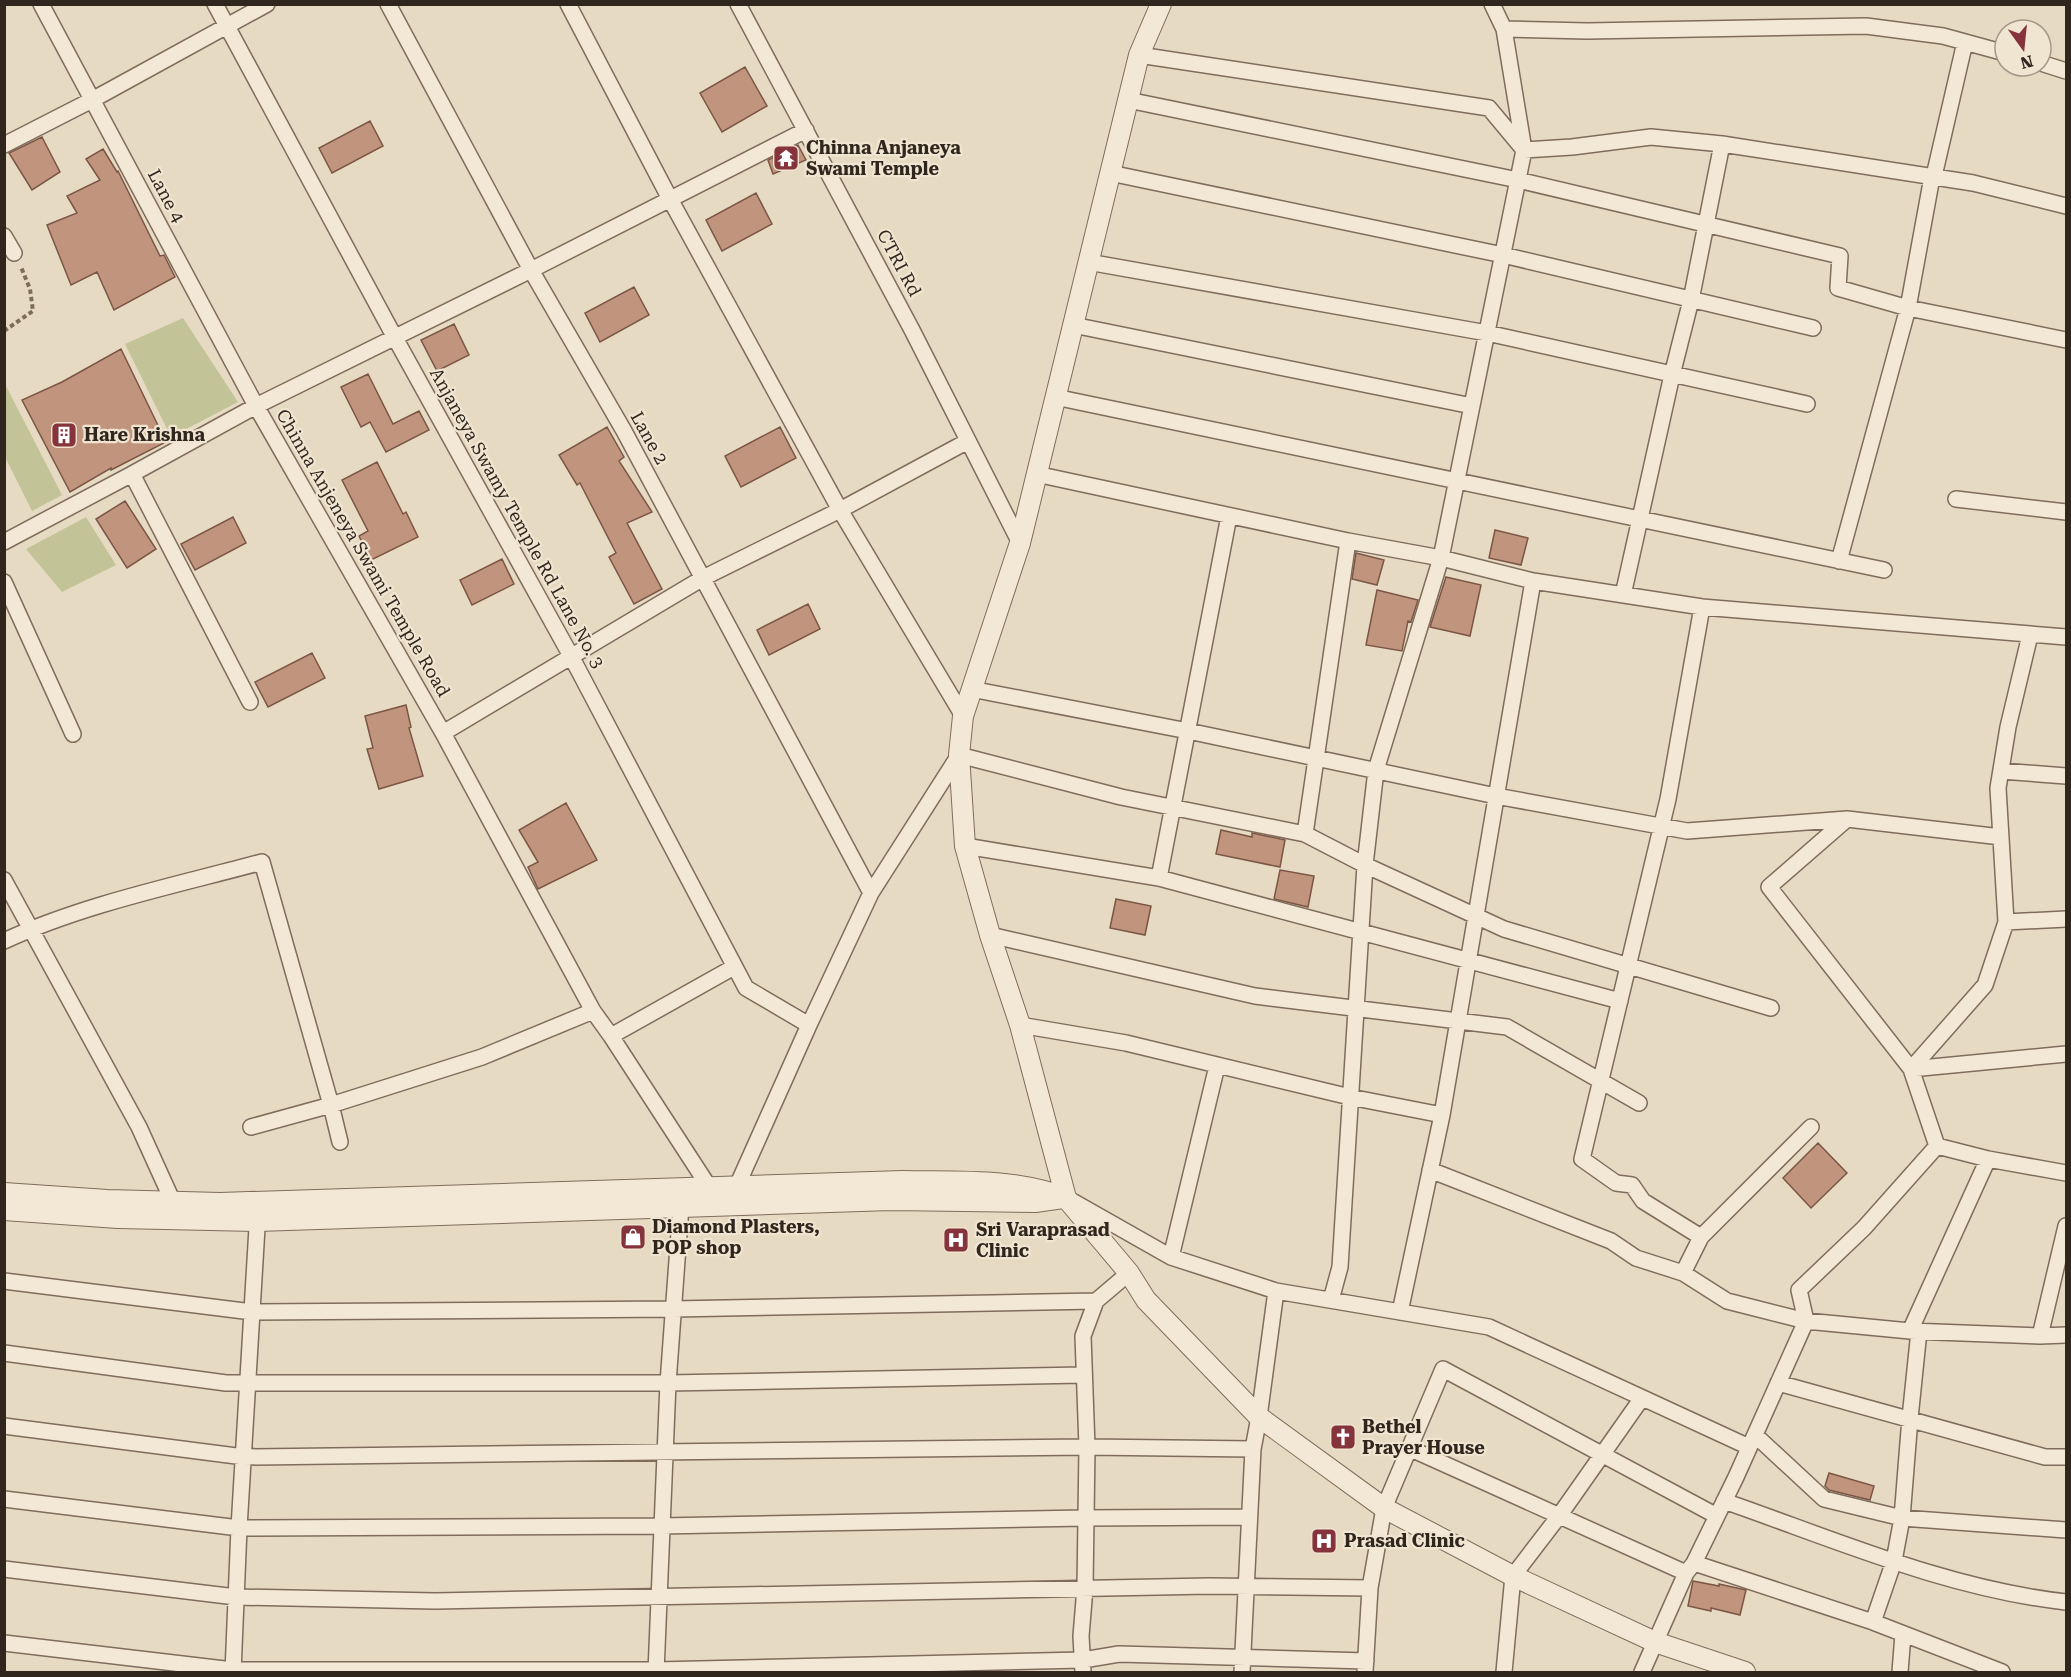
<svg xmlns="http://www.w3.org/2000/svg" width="2071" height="1677" font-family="'Roboto Serif',serif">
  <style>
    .green { fill: #c2c498 }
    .building { fill: #c1947d; stroke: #7b5645; stroke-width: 1.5 }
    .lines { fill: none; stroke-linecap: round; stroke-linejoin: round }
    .minor-casing { stroke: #7f6c5c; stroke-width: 18 }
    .tertiary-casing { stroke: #7f6c5c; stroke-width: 22 }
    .path { stroke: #7f6c5c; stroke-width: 4; stroke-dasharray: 4.5 3; stroke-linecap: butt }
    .minor { stroke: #f3e8d5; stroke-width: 15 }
    .tertiary { stroke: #f3e8d5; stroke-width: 20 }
    .labels { text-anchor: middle; stroke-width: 4.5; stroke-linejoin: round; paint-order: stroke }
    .poi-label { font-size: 18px; font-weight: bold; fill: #31261e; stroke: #f0e5d1; text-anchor: start }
    .street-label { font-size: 18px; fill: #31261e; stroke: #f0e5d1 }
  </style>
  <rect width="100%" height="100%" fill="#e7dac3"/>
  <path class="green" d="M183,318L238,402L171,437L125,344Z
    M4,382L62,495L32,511L5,457Z
    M86,517L116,565L62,592L26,549Z"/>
  <path class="building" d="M745,67L767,106L722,132L700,93Z
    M370,121L383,146L332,173L319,148Z
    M42,137L60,172L32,190L9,153Z
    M798,145L806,160L773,174L768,160Z
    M103,149L117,172L118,171L160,256L164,255L175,277L114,310L97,272L71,285L47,225L77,213L67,196L100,180L86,159Z
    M756,193L772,224L722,251L706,220Z
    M634,287L649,315L600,342L585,313Z
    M454,324L469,355L437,371L421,340Z
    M121,349L166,442L111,470V468L70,492L22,400L62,382Z
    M368,374L393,424L419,411L429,430L386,452L370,422L361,427L341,387Z
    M607,427L624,457L619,461L652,512L627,523L662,589L634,604L609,557L616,553L580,483L577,485L559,455Z
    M780,427L796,458L741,487L725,456Z
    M377,462L403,514L406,512L418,537L371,560L359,536L368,531L342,480Z
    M125,501L156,549L127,568L96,519Z
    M233,517L246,543L195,570L181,544Z
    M1495,530L1528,538L1521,565L1489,558Z
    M1356,553L1384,560L1377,585L1352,579Z
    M502,559L514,584L472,605L460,580Z
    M1446,577L1481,585L1470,636L1430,627Z
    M1377,590L1418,600L1411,622L1408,621L1402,651L1366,645Z
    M808,604L820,629L769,655L757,630Z
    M312,653L325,678L268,707L255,682Z
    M406,705L411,727L409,728L423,776L379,789L367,749L373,748L365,716Z
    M566,803L597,860L538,889L528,867L538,862L519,830Z
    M1221,830L1252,837V833L1285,840L1280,867L1216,854Z
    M1280,870L1314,876L1308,907L1274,899Z
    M1116,899L1151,906L1145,935L1110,928Z
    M1818,1143L1847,1173L1811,1208L1783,1178Z
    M1829,1473L1874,1486L1870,1500L1829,1490L1825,1486Z
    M1693,1581L1719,1586V1584L1746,1590L1740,1615L1711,1608V1611L1688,1606Z"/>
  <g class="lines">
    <defs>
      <path id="minor" d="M41,4L256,406L132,474L250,702
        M215,4L394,336L571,656L746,988L809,1025
        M388,4L531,270L624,431L871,893
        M568,4L670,199L840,510L963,716
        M738,4L912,330L1020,543
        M1504,29L1587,31L1866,26L1943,36L2005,53
        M1139,55L1489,108L1524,150
        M2041,63L2066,71
        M1128,100L1518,180L1840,256L1838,288L1908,308L2066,340
        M4,145L92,100L267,4
        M1524,150L1572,147L1651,137L1722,144L1973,183L2066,206
        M1110,173L1503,255L1813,328
        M4,236L14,253
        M1088,262L1487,333L1807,404
        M1073,325L1472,406
        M1055,397L1884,570
        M1036,474L1348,541L1441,558L1533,581L1702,607L2066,637
        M1956,499L2066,512
        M1229,516L1159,878L1620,1001
        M4,542L134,473
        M1839,561L1908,308L1932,177L1934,176L1965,42
        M4,582L73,734
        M1623,595L1672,375L1691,300L1722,144
        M971,689L1188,731L1496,796L1687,831L1847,819L2001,837
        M443,733L703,578L840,510L968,441
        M2001,771L2066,776
        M1847,819L1769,887L1911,1069L2066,1054
        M1305,834L1348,541
        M965,846L1159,878
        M4,880L139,1127L173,1202
        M2006,922L2066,919
        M990,935L1255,996L1507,1027L1639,1103
        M4,941C84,904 177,885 262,862L331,1105L340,1142
        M1020,1025L1126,1043L1350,1097L1442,1115
        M611,1036L734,967
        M251,1127L331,1105L482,1057L593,1011
        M1937,1146L1911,1069L1985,985L2006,922L1998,788L2008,727L2030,635
        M1430,1170L1611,1241L1636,1258L1683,1273L1727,1301L1806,1321L1910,1331L2040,1336L2066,1335
        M737,1186L809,1025L871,893L959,755L1121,797L1305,834L1365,865L1504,929L1771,1008
        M709,1187L611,1036L593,1011L443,733L256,406L531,270L806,130
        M1074,1202L1171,1257L1276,1291
        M1701,1237L1643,1201L1632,1185L1616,1183L1582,1159L1668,799L1702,607
        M1171,1257L1217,1066
        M1683,1273L1701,1237L1811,1127
        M4,1281L252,1312L674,1309L1096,1301
        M1331,1300L1340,1267L1365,865L1376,770L1441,558L1524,150L1504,29L1492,4
        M1400,1312L1442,1115L1533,581
        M1910,1331L1988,1159
        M2040,1336L2066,1226
        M4,1353L226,1383H668L1083,1375
        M1778,1383L2045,1457H2066
        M4,1426L244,1457L1087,1447L1253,1449
        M1755,1435L1824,1499L1902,1518L2066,1530
        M1411,1449L1686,1573
        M4,1499L239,1528L661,1526L1085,1518L1249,1517
        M1724,1501C1836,1540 1948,1589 2066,1602
        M1694,1563L1873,1622L2002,1672
        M4,1569L236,1597L435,1601L1209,1586L1370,1588
        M1873,1622L1894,1561L1902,1518L1910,1418L1919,1331
        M4,1643L233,1670H656L1083,1660L1119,1654L1366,1661
        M233,1672L239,1528L258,1211
        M656,1672L668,1383L681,1206
        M1083,1672L1081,1636L1085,1588L1087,1447L1083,1336L1096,1301L1129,1273
        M1242,1672L1253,1449L1259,1417L1276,1291L1489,1327L1749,1447
        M1365,1672L1370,1588L1384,1508L1443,1369L1717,1516
        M1504,1672L1513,1576L1559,1516L1642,1398
        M1642,1672L1686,1573L1694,1563L1736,1477L1806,1321L1799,1290L1864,1228L1937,1146L1988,1159L2066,1173
        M1900,1672L1903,1634"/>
      <path id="tertiary" d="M1161,4L1139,55L1020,543L963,716L959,755L965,846L990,935L1020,1025L1066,1198L1129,1273L1146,1300L1259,1417L1384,1508L1513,1576L1655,1642L1745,1672
        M4,1193L107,1200L220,1203L903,1181C959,1182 1013,1178 1066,1198
        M4,1210L118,1218L257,1221L891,1200L1035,1202L1063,1198"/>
    </defs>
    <use href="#minor" class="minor-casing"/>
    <use href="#tertiary" class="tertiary-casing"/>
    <path class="path" d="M4,331L33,311L30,289L21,267"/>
    <use href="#minor" class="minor"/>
    <use href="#tertiary" class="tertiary"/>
  </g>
  <defs>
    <symbol id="temple-square" viewBox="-11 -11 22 22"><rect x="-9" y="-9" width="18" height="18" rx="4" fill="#86343b" stroke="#f0e5d1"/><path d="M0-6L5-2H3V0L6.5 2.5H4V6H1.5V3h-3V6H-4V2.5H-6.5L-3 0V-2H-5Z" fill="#fff"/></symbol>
    <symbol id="building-square" viewBox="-11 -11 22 22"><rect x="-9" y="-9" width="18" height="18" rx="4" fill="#86343b" stroke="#f0e5d1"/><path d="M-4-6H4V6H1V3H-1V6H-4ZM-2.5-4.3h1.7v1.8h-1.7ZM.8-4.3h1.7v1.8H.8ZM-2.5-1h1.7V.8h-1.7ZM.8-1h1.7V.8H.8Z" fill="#fff"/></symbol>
    <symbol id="shop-square" viewBox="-11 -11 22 22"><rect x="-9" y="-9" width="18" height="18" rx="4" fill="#86343b" stroke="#f0e5d1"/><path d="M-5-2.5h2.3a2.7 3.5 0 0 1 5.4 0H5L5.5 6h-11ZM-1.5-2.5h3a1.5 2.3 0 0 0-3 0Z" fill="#fff"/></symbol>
    <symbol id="hospital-square" viewBox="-11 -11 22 22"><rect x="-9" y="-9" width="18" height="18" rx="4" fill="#86343b" stroke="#f0e5d1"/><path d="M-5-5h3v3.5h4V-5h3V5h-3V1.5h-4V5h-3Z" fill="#fff"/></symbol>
    <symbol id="church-square" viewBox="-11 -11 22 22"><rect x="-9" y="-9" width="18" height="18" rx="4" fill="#86343b" stroke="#f0e5d1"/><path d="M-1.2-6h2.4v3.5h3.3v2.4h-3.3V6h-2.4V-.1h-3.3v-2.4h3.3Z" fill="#fff"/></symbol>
  </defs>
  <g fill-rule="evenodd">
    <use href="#temple-square" x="771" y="143" width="30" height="30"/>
    <use href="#building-square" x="49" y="420" width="30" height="30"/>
    <use href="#shop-square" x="618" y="1222" width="30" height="30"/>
    <use href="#hospital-square" x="941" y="1225" width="30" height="30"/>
    <use href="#church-square" x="1328" y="1422" width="30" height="30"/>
    <use href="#hospital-square" x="1309" y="1526" width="30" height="30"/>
  </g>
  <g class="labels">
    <g class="poi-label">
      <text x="806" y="154">Chinna Anjaneya<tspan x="806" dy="21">Swami Temple</tspan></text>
      <text x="84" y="441">Hare Krishna</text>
      <text x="652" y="1233">Diamond Plasters,<tspan x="652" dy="21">POP shop</tspan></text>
      <text x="976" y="1236">Sri Varaprasad<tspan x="976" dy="21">Clinic</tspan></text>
      <text x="1362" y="1433">Bethel<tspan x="1362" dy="21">Prayer House</tspan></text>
      <text x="1344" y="1547">Prasad Clinic</text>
    </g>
    <g class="street-label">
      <text transform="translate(166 196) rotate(62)" y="6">Lane 4</text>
      <text transform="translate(899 263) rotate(62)" y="6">CTRI Rd</text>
      <text transform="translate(649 438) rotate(61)" y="6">Lane 2</text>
      <text transform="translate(517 518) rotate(61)" y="6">Anjaneya Swamy Temple Rd Lane No. 3</text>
      <text transform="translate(363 553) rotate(60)" y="6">Chinna Anjeneya Swami Temple Road</text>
    </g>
  </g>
  <rect width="2071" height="1677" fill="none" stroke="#31261e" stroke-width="12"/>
  <g transform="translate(2023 48) rotate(165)"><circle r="28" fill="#f0e5d1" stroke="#a49989" stroke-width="1.5"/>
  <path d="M0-4.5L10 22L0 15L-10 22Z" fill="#86343b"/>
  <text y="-9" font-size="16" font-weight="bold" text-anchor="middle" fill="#31261e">N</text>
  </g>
</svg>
